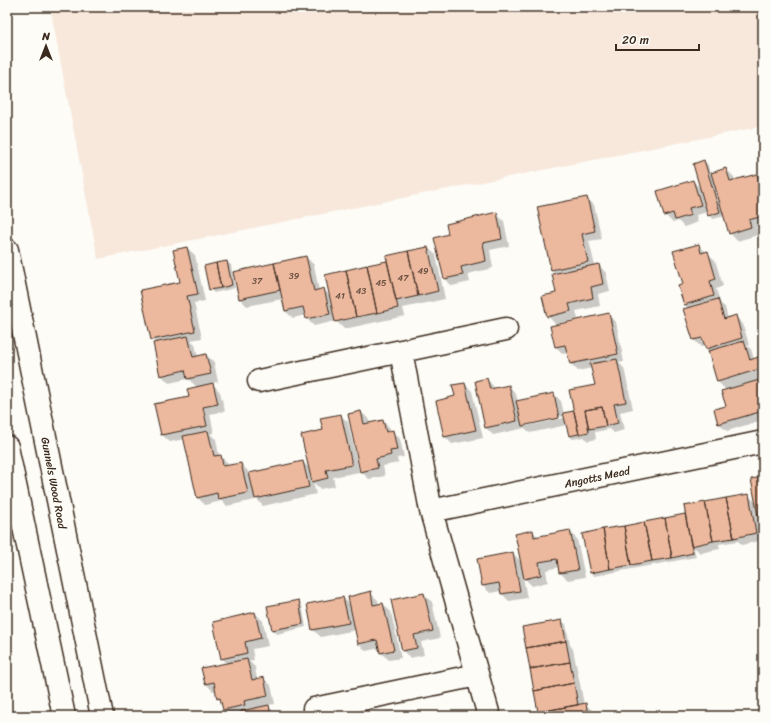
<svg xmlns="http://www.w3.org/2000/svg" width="770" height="723" font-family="Sriracha,sans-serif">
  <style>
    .built { fill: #f8e8dc }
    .shadow { fill: #0003; fill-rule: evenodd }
    .building { fill: #ecb89e; stroke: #3b2a1e }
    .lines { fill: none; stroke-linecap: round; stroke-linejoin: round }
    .minor-casing { stroke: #3b2a1e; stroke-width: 25 }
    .primary-casing { stroke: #3b2a1e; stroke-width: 25 }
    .minor { stroke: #fdfcf7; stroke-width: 22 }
    .primary { stroke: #fdfcf7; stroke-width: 22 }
    .labels { text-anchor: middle; stroke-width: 3.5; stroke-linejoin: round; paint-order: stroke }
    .number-label { font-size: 9px; fill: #674e3e }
    .street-label { font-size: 11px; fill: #3b2a1e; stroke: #fdfcf7 }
  </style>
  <rect width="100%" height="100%" fill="#fdfcf7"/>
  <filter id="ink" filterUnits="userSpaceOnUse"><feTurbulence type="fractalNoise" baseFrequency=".025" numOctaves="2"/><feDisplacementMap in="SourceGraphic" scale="8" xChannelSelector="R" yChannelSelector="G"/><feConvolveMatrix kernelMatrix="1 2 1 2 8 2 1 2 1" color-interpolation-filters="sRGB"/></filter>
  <g filter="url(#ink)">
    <path class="built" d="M50,7H763V126L98,259Z"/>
    <path class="shadow" d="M704,161L708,165L710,174L726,169L734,177L735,181L756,175L763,181V225L756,227L758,235L737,241L730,233L725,216L713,219L709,215L708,212L696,215L698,222L684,227L678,221L673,223L665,215L693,181L701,189Z
      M587,198L594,205L602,239L589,241L595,266L599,265L606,273L610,291L598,294L600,306L576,311L578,319L555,324L548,316L557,294L556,274L552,269Z
      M496,214L504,221L509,246L490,250L493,268L468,274L470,282L452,286L445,279L449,235Z
      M698,245L715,260L723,286L716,289L721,304L725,307L728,319L735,316L743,324L749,345L747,346L751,349L754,359L761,357L763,359V420L727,431L719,424L715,410L727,407V391L718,382L710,352L706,348V346L701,347L694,340L685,310L688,308L685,305L684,285Z
      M187,248L195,255L205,301L194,303L202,338L191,340L195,344L198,357L206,355L214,362L218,382L212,383L220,392L225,411L210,414L214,433L210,434L216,439L219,456H220L228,463V466L241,464L248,471L249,474L303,462L310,469L324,431L340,415L348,422L359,472L333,477L335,486L320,489L313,482L316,494L263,506L254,496L255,500L227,506L222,501L205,505L197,497L185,439L170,442L162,435L156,405L190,398L197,387L188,379L169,383L161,375L156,344L152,339L181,282Z
      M428,248L436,255L445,299L403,308L405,316L344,329L336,321L314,326L307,319L306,315L293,318L285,311L283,299L247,306L240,299L234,273L306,257L314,265L319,291L324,290L331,297L326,275L388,261Z
      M227,262L231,265L235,288L214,293L210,289Z
      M608,315L616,322L624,362L619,363L624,368L633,409L620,412L624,430L614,433L610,429L595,432L596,439L588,441L584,437L573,439L569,436L567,425L530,433L525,428L493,435L486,428L476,381L487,379L494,387L495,389L509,386L516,394L518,402L554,394L561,401L564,414L575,412L596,386L592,368L578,371L571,364L568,353L563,354L555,346ZM564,416V418L527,426V424Z
      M465,384L472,391L483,438L452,444L445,437L456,397Z
      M361,412L369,419L370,424L383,421L390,428L391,432L393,431L400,439L404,457L397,458L398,463L383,466L385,476L369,479L361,472L349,415Z
      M763,478V520L758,515L763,540L742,545L738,541L719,544L720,549L700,553L694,547L696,557L594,576L591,572L685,515L687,517L748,495L757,504Z
      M533,531L538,537L570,531L577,539L585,577L568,580L560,573L559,567L546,570L548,582L532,586L523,577L527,598L509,601L502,594L501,591L490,593L483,586L478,560L513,553L521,562Z
      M370,593L378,600L379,605L383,604L391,612L401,658L389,660L381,653L380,648L366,651L359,644L356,630L321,637L313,630L308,605L343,598L351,606Z
      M424,594L432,602L440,638L421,642L424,655L410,658L403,651Z
      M299,601L302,605L306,627L277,634L273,630L269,607Z
      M255,613L263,621L268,646L252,649L254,660L249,661L255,667L257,679L263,678L271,685L275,704L267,705L276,714V716H243V715L230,716L224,710L222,702L218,698L217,690L213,691L206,684L227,664L222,658Z
      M562,621L566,624L570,645L573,649L584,704H585L593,711L594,716H544L539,711Z"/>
    <path class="building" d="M704,160L720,212L708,216L693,164Z
      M726,168L730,181L757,174L763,195V216L749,220L751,227L729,234L711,173Z
      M693,180L701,205L689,208L691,215L675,220L673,213L664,216L657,191Z
      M587,197L595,231L582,234L588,262L551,270L537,207Z
      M497,212L502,239L483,243L486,261L461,267L463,275L444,279L434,238L448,234L446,224Z
      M699,244L701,253L708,251L716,279L710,281L714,296L684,305L678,286L683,284L673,251Z
      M187,247L198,294L187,296L195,331L151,340L140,290L180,282L173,250Z
      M428,247L438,291L418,296L408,251Z
      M408,251L418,296L396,301L386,256Z
      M306,256L314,291L324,288L330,314L306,319L303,307L285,311L274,263Z
      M227,261L232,285L221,288L216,263Z
      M387,261L398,308L377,313L367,265Z
      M216,263L221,288L209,290L204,266Z
      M274,263L280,290L239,299L233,272Z
      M599,264L603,284L591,287L593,298L569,304L571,311L547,317L542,296L556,293L552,274Z
      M367,265L377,313L356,317L346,270Z
      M346,270L356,317L335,322L325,275Z
      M718,299L724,319L736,315L742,338L706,349L702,338L693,340L683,309Z
      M609,313L618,354L570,364L565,345L555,347L550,326Z
      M188,336L193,357L206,354L211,374L187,379L185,370L160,376L153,343Z
      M744,341L750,360L761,356L763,361V368L717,382L708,351Z
      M617,359L626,402L614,404L618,423L606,426L602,407L585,410L589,432L579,434L569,390L595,385L590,364Z
      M487,378L490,389L509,385L517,421L485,428L475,381Z
      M763,379V391L760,392L763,403V411L718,424L714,409L726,406L721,391Z
      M213,383L218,404L203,407L207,426L161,435L154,404L189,397L187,389Z
      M465,383L476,430L444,437L436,401L455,396L452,385Z
      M554,393L559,418L522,426L516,401Z
      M602,407L606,426L589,429L585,410Z
      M361,411L364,424L383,420L386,432L393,430L397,450L390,451L391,455L376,459L378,468L360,472L348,414Z
      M574,411L579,434L569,436L563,413Z
      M341,414L352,465L326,470L328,478L312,482L301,435L323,430L320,418Z
      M208,431L214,456L221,455L223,466L241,463L248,493L218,499L217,493L197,498L183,436Z
      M303,461L309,487L255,499L249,473Z
      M763,477V515L758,516L751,479Z
      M749,494L756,533L734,538L726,498Z
      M726,498L734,538L713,541L705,502Z
      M705,502L713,541L691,546L684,506Z
      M685,514L693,553L672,558L665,518Z
      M665,518L672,558L652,561L644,522Z
      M644,522L652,561L631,565L624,526Z
      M624,526L631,565L610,569L603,529Z
      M603,529L610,569L590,573L582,534Z
      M533,530L534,537L570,530L578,570L559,573L557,559L539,562L541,575L524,579L515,534Z
      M513,552L520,591L501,594L499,583L482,586L477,559Z
      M371,591L373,605L383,603L394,650L380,653L377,640L358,644L348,597Z
      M424,593L433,631L414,635L417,648L402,651L391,600Z
      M343,597L349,623L312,630L307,604Z
      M299,600L303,624L272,630L267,606Z
      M255,612L261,638L245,642L247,653L221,659L213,622Z
      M562,620L566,641L526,648L522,627Z
      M566,641L570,662L530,669L526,648Z
      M247,659L252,680L264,677L268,696L244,701L245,705L223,710L220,698L217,699L214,682L205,684L201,668Z
      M570,662L574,683L534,691L530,669Z
      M574,683L578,705L538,712L534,691Z
      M586,703L588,716H546L545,711Z
      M269,705L271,716H242L241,711Z"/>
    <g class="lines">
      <defs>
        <path id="minor" d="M401,351L431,511L489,716
          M259,381L506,329
          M431,511L763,442
          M314,709L477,675"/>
        <path id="primary" d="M7,250L102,716
          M7,447L64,716"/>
      </defs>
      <use href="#minor" class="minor-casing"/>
      <use href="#primary" class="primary-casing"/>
      <use href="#minor" class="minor"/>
      <use href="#primary" class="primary"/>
    </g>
  </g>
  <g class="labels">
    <g class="number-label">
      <text x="423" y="274">49</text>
      <text x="294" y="279">39</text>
      <text x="403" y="281">47</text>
      <text x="257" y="284">37</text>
      <text x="381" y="286">45</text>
      <text x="361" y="294">43</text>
      <text x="340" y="299">41</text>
    </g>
    <g class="street-label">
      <text transform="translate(597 477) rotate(-12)" y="4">Angotts Mead</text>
      <text transform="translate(54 483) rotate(79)" y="4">Gunnels Wood Road</text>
    </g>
  </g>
  <rect width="770" height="723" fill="none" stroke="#fdfcf7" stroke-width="24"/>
  <rect x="12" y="12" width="746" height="699" fill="none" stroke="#3b2a1e" stroke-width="1.5" filter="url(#ink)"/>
  <g transform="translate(46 46)" stroke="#fdfcf7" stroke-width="3" paint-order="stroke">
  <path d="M0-3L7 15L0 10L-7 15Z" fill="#3b2a1e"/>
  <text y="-6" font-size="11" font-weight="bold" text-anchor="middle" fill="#3b2a1e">N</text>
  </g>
  <path d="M616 44v6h83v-6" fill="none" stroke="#3b2a1e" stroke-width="2"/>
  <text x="622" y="44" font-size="12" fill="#3b2a1e" stroke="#fdfcf7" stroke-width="3" paint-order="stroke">20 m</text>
</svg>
